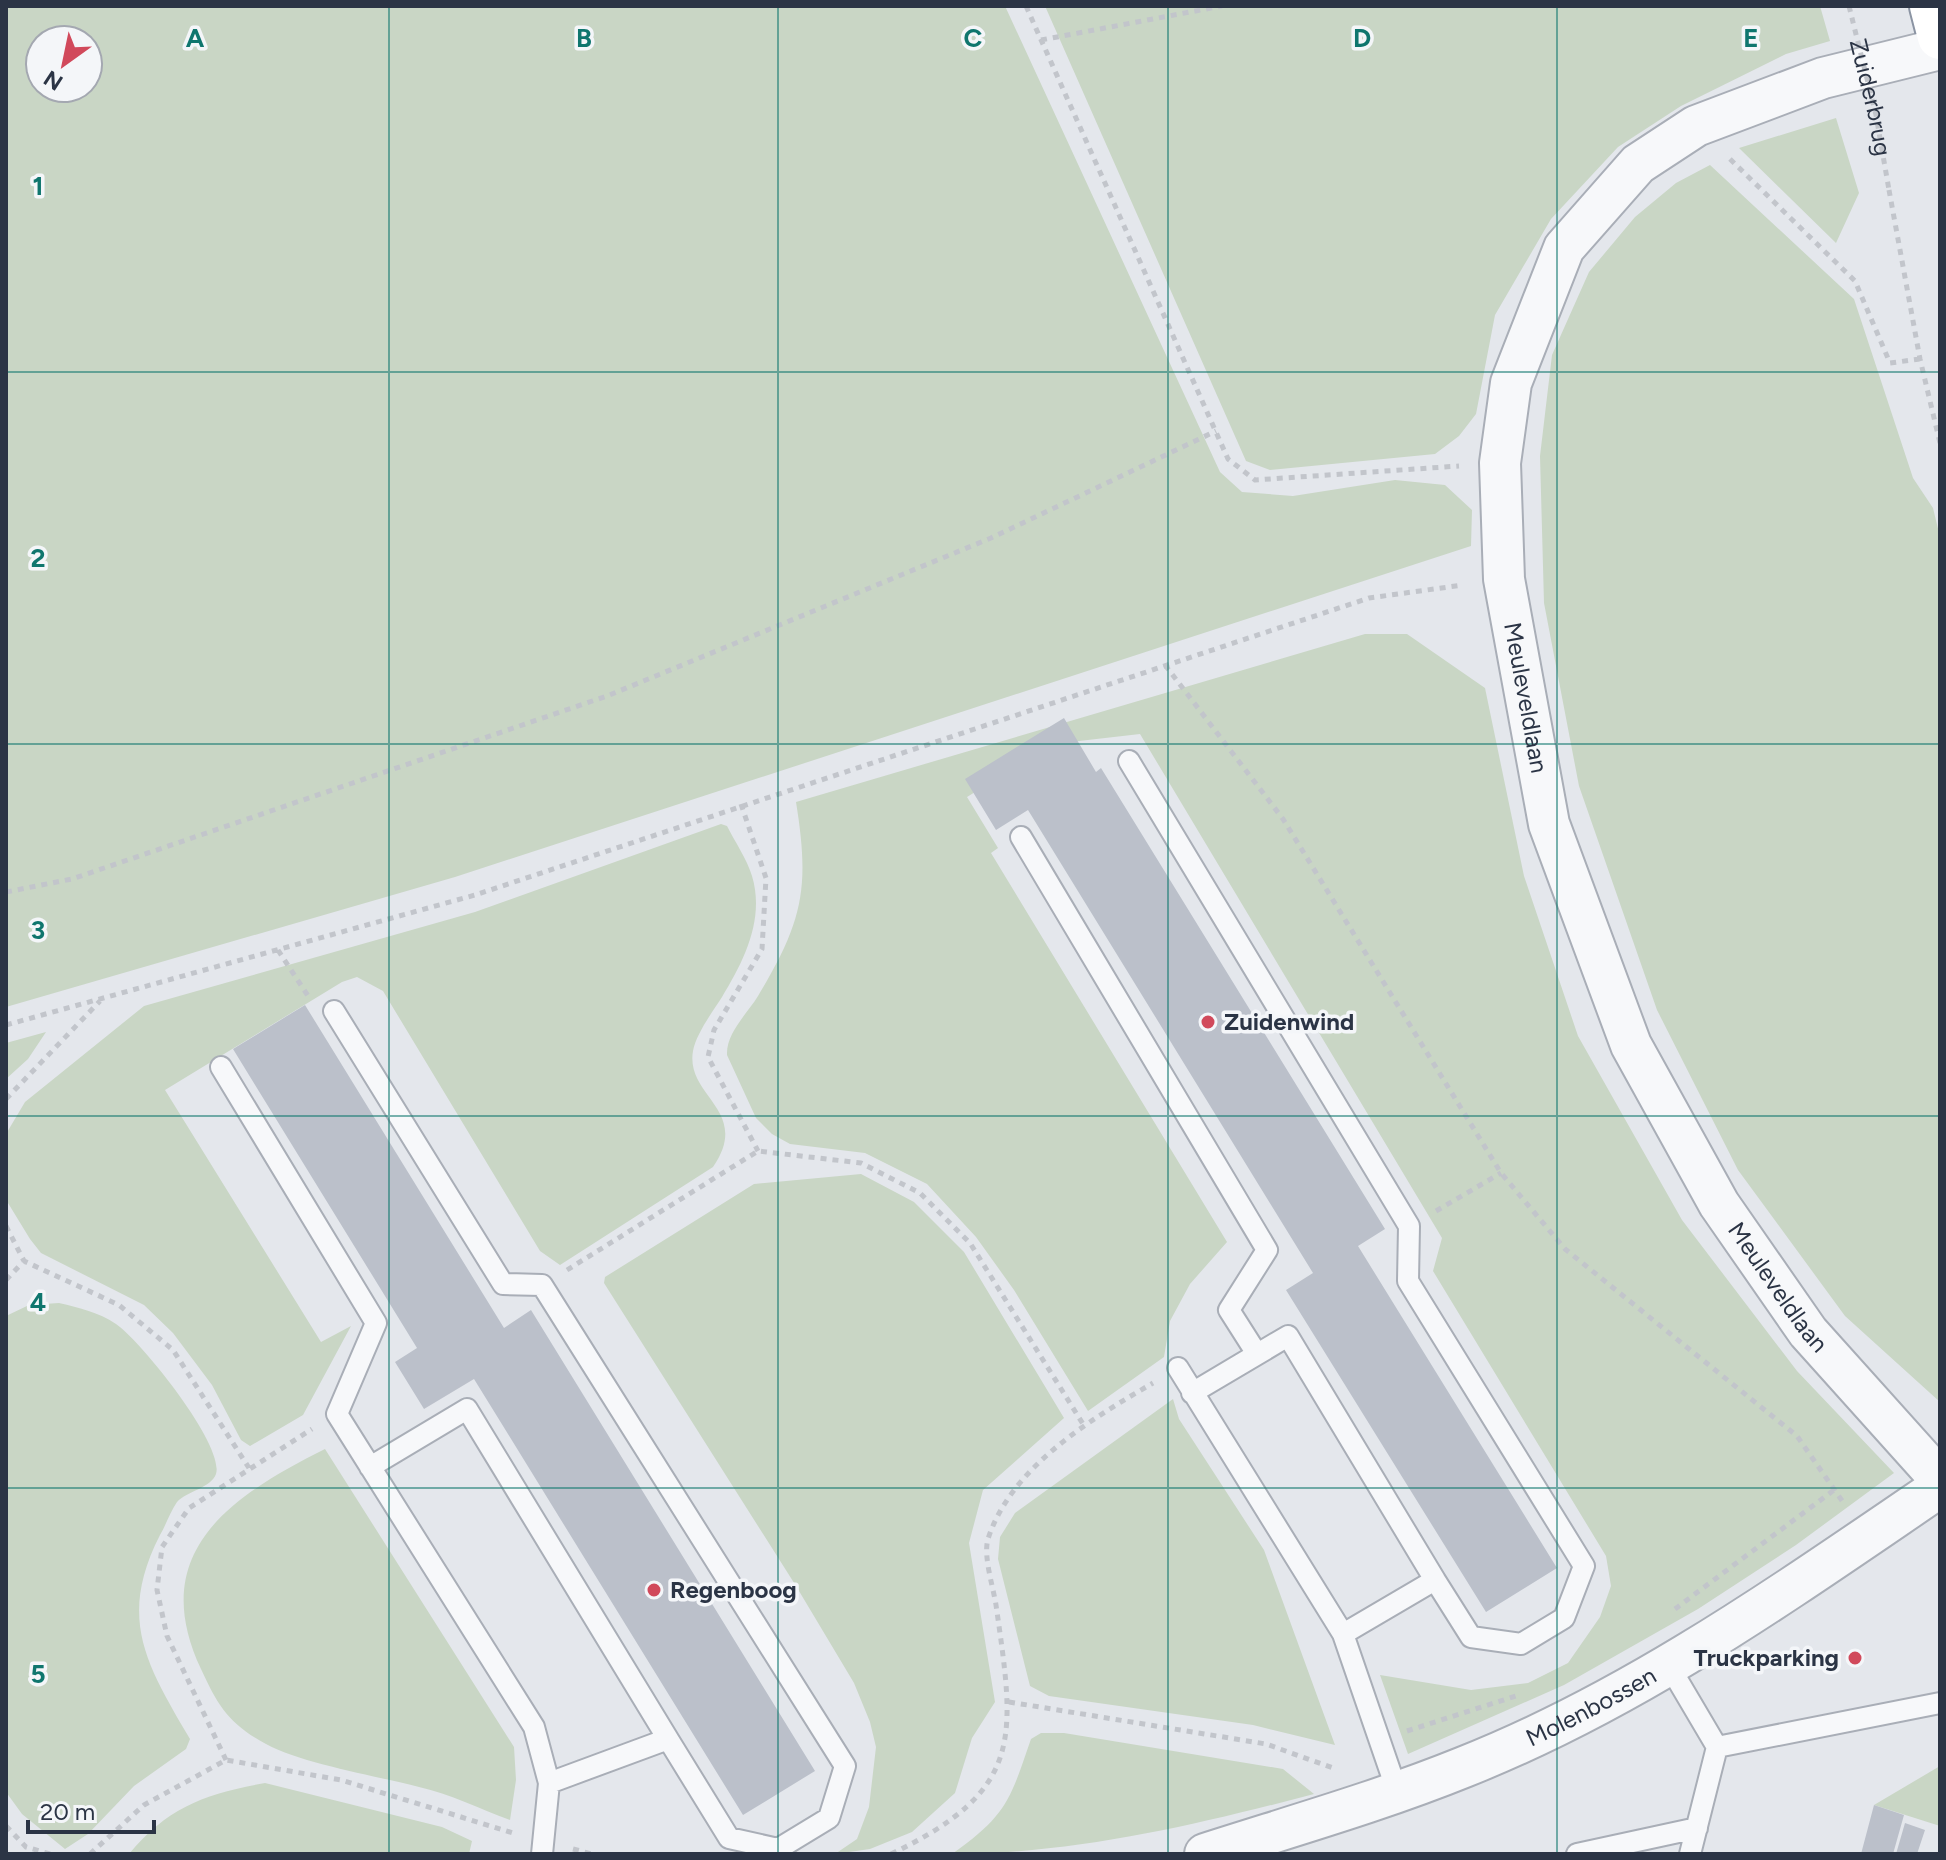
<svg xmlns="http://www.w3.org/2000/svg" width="1946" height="1860" font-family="Figtree,sans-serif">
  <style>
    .green { fill: #c9d6c5; fill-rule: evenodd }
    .building { fill: #bbc0ca }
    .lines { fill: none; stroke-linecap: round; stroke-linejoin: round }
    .lane-casing { stroke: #a9aeb7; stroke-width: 24 }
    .street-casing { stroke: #a9aeb7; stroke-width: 44 }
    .highway-casing { stroke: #8b94a3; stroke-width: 48 }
    .path { stroke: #c2c5cb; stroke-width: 5; stroke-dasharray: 6 6; stroke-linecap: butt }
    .lane { stroke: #f7f8fa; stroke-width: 20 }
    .street { stroke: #f7f8fa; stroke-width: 40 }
    .highway { stroke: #fff; stroke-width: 44 }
    .path-bridge { stroke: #c2c5cb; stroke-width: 5; stroke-dasharray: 6 6; stroke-linecap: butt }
    .grid { fill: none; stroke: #0f766e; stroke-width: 2; stroke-opacity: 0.55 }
    .poi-dot { fill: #d1495b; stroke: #f4f6f9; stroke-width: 3 }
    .labels { text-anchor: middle; stroke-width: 7; stroke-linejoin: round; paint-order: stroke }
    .street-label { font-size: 24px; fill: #2b3445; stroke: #f4f6f9 }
    .poi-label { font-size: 24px; font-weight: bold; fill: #2b3445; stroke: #f4f6f9; text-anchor: start }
    .grid-label { font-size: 26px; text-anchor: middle; font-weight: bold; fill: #0f766e; stroke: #f4f6f9; stroke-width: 7; stroke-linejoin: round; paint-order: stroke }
  </style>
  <rect width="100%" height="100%" fill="#e4e7ec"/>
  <path class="green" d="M6,6H1005L1220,472L1242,492L1293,496L1395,480L1445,485L1472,510L1471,546L455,877L6,1007ZM40,40H88V88H40Z
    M1045,6H1820L1830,41L1786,54L1681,106L1618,147L1551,219L1495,315L1476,414L1459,436L1435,454L1270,470L1246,461Z
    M1836,118L1859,193L1836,243L1739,148Z
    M1710,165L1854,299L1913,478L1933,508L1940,537V1402L1845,1316L1738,1170L1657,1010L1579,786L1544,603L1540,456L1552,355L1589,272L1635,217L1676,183Z
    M1365,634H1407L1485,688L1524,876L1578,1036L1682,1220L1797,1371L1894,1473L1796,1545L1698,1609L1564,1685L1408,1754L1380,1675L1471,1690L1528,1683L1568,1663L1600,1617L1611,1586L1606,1556L1433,1271L1442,1238L1140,734L1053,744L967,797L998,848L991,853L1227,1242L1190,1284L1170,1321L1164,1357L1088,1411L1014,1290L976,1237L927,1184L865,1153L790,1144L772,1134L756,1118L727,1055C726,1033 747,1014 758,996C803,921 810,888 796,802Z
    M721,824L727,826C735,842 747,859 752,876C765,919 744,961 722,997C713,1011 696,1034 693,1051C685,1097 752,1110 713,1167L560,1265L540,1251L383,991L357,977L342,982L165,1090L321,1342L351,1326L303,1415L250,1446L241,1440L212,1385L173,1333L144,1305L41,1253L30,1239L8,1203L6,1193V1134L25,1102L144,1006L475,912Z
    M46,1032L28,1059L6,1079V1043Z
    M861,1174L914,1202L964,1252L1064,1418L983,1490L969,1543L995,1702L972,1738L955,1793L912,1832L870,1849L835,1854L857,1839L869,1807L876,1747L870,1722L854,1683L796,1586L604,1283L605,1277L754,1184Z
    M59,1303C80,1308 98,1312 116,1324C140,1340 225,1445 216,1474C211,1488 187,1491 177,1502C170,1512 166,1525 160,1535C117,1619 147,1665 190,1739L186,1749L134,1786L88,1834L65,1849L22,1814L6,1792V1316L29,1305Z
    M1173,1399L1179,1419L1264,1550L1335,1745L1253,1725L1049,1696L1030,1686L998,1559L1000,1537L1015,1513Z
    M325,1449L514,1747L516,1780L510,1820C480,1809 450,1794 419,1787C377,1776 303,1764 266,1744C229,1724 218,1706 201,1669C146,1552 231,1496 325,1449Z
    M1041,1733H1064L1283,1769L1314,1794C1196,1825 1075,1854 952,1854C1007,1815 1010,1800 1031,1739Z
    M1940,1766V1826L1874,1805Z
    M265,1783L442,1827L472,1841L469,1854H129C168,1807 205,1794 265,1783Z"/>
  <path class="building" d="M1064,718L1096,772L1101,768L1385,1229L1358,1246L1557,1568L1486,1612L1286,1290L1313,1273L1028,810L996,830L965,779Z
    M305,1005L504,1328L531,1310L815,1771L743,1815L474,1379L424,1409L395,1362L417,1348L233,1049Z
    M1874,1805L1904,1815L1893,1854H1861Z
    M1905,1823L1925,1830L1917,1854H1896Z"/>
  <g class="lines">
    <defs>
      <path id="lane" d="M1129,761L1409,1226L1408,1281L1584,1566L1564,1618L1521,1644L1471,1637L1435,1580L1343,1634
        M1021,837L1267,1250L1229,1310L1257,1354
        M334,1011L503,1284L542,1285L845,1766L829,1818L778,1849L729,1838L668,1739L549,1783
        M221,1067L376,1323L337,1414L534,1727L549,1783L542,1854
        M1178,1368L1343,1634L1397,1791
        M1192,1393L1288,1336L1435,1580
        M370,1467L467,1409L668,1739
        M1668,1664L1717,1747L1690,1854
        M1717,1747L1940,1703
        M1577,1854L1697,1828"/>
      <g id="street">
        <path id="s1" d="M1940,49L1823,78L1696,126L1638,164L1564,248L1511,383L1500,463L1504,579L1549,824L1631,1045L1719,1204L1808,1332L1940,1479"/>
        <path id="s2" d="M1205,1854C1292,1826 1380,1801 1464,1767C1636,1699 1788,1590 1940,1487"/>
      </g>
      <path id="highway" d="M1932,6L1940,37"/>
    </defs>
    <use href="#lane" class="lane-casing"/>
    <use href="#street" class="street-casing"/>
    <use href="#highway" class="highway-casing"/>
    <path class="path" d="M1026,6L1228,459L1255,480L1459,466
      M1041,40L1222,6
      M1730,159L1855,281L1890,363L1920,359
      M1889,190L1920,359L1940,443
      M1165,665L1283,819L1501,1173L1565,1249L1797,1436L1845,1505
      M741,804L766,878L762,949L714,1030L708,1057L758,1151
      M6,892L72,879L607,696L991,538L1216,431
      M278,950L308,996
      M6,1025L475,895L1369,598L1463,585
      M6,1099L100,1001
      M1436,1211L1501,1173
      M6,1226L24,1261
      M567,1270L758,1151L861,1163L920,1193L970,1243L1083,1424
      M6,1280L24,1261L119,1305L173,1350L249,1468
      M1675,1609L1834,1490
      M1009,1702L1266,1744L1336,1769
      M1407,1731L1516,1696
      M226,1760L167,1636L157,1590L162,1547L189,1508L312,1429
      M6,1826L26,1847L50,1854
      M573,1849L592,1854
      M90,1854L144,1805L226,1760L341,1780L513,1833
      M891,1854C1025,1790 1015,1738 996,1605C993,1586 983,1556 988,1539C1011,1467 1091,1419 1153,1383"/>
    <use href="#lane" class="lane"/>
    <use href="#street" class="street"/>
    <use href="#highway" class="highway"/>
    <path class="path-bridge" id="s3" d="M1849,6L1876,115L1889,190"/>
  </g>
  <path class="grid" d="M389,6V1854M778,6V1854M1168,6V1854M1557,6V1854M6,372H1940M6,744H1940M6,1116H1940M6,1488H1940"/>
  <g class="poi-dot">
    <circle cx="1208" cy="1022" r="8"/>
    <circle cx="654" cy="1590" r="8"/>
    <circle cx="1855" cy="1658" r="8"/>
  </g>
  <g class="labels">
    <g class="street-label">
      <text dy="8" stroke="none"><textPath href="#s3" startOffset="94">Zuiderbrug</textPath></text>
      <text dy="8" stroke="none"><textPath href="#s1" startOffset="900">Meuleveldlaan</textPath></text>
      <text dy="8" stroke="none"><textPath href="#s1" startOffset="1548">Meuleveldlaan</textPath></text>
      <text dy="8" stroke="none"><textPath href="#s2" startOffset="414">Molenbossen</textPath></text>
    </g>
    <g class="poi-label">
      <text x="1224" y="1030">Zuidenwind</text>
      <text x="670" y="1598">Regenboog</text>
      <text x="1839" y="1666" text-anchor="end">Truckparking</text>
    </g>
  </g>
  <g class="grid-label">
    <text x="195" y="47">A</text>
    <text x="584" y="47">B</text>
    <text x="973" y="47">C</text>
    <text x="1362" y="47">D</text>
    <text x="1751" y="47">E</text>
    <text x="38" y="195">1</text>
    <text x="38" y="567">2</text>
    <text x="38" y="939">3</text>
    <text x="38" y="1311">4</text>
    <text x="38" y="1683">5</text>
  </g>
  <rect width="1946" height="1860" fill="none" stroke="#2b3445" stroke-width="16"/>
  <g transform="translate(64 64) rotate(213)"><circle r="38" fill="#f4f6f9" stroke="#a4a8b1" stroke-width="2"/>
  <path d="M0-6L14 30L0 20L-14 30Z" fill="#d1495b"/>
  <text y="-12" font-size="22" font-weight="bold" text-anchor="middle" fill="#2b3445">N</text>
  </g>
  <path d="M28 1820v12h126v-12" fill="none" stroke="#2b3445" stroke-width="4"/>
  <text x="40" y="1820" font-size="24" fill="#2b3445" stroke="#f4f6f9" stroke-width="6" paint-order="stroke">20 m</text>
</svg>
